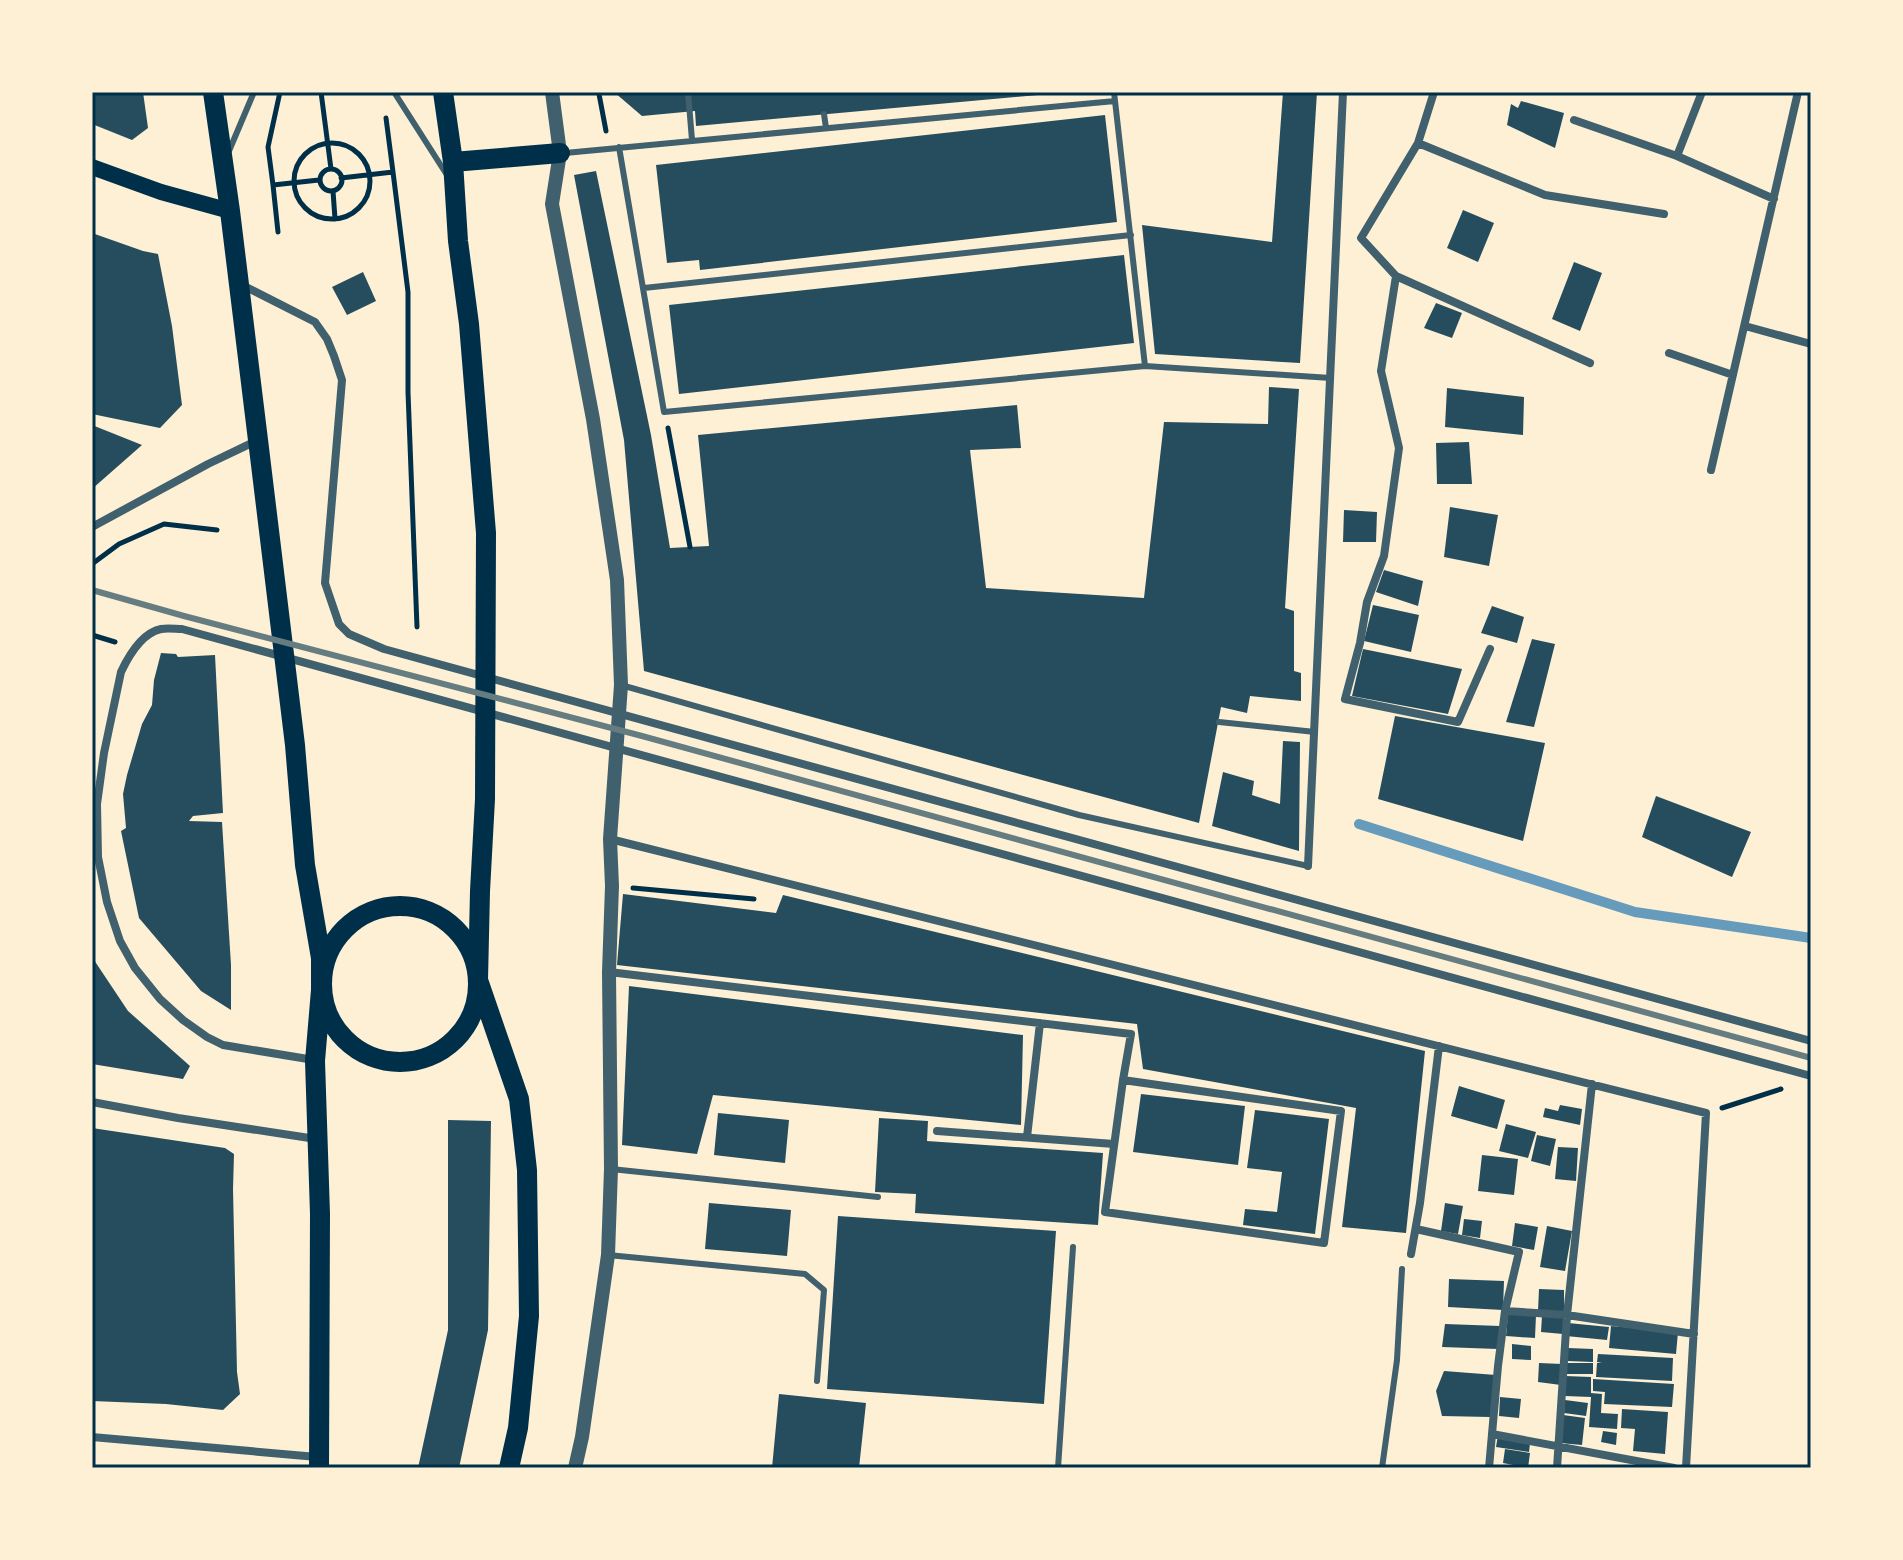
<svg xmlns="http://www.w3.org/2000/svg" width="1903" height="1560" font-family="'Fira Sans Condensed',sans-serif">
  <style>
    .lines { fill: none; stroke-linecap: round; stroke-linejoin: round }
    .stream { stroke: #669bbc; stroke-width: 10 }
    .building { fill: #264d5e }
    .path { stroke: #003049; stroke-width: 5 }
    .service { stroke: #3f606c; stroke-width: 6 }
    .minor { stroke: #3f606c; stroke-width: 8 }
    .tertiary { stroke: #3f606c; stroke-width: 14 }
    .secondary { stroke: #003049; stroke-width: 16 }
    .primary { stroke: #003049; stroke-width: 20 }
    .rail { stroke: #657d81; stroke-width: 6 }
    .neatline { fill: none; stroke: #003049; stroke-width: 3 }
  </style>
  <rect width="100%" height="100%" fill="#fdf0d5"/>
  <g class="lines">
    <path class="stream" d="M1359,824L1635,912L1811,938"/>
  </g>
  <path class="building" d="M92,92H143L148,128L132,140L92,124Z
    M614,92H1049V94L696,126L695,111L642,116Z
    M1283,92H1317L1300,363L1155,354L1142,225L1272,242Z
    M1521,101L1564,113L1555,148L1507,125L1511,104L1518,108Z
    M1105,115L1117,222L700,270L699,260L667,263L656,165Z
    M596,171L651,435L670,548L709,546L698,435L1017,405L1021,448L970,450L986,588L1144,598L1164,422L1268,424L1269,387L1299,389L1285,608L1294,611V671L1301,673V701L1250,696L1247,713L1221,707L1199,823L644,671L624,440L574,175Z
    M1463,210L1494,223L1478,262L1447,248Z
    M92,233L143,251L158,254L172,326L182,405L160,428L92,414Z
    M1124,255L1134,343L679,394L669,305Z
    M1574,262L1602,273L1580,331L1552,319Z
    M363,272L376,301L347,315L332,287Z
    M1436,303L1462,313L1452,338L1424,328Z
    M1447,388L1524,397L1523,435L1445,427Z
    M92,425L142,445L92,489Z
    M1469,442L1472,484H1437L1436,443Z
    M1450,507L1498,515L1489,566L1444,557Z
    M1344,510L1377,512L1376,542H1343Z
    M1384,570L1423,581L1418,606L1376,592Z
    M1373,605L1419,615L1411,652L1364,641Z
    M1492,606L1524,617L1517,643L1481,633Z
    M1532,639L1555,644L1534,727L1506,722Z
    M1363,649L1462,669L1448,714L1352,696Z
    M161,653L176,654L178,657L215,655L223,813L193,816L189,821L222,822L231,965V1010L201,991L139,918L121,831L126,828L123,794L127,775L142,724L152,705L154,680Z
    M1395,716L1545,743L1523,841L1378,799Z
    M1283,741L1300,742L1299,851L1212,826L1223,772L1254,781L1252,795L1280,804Z
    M1656,796L1751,832L1732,877L1642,837Z
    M623,894L776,913L783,895L1425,1051L1406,1233L1342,1227L1356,1108L1143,1069L1137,1024L617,965Z
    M92,957L128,1011L190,1066L183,1079L92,1064Z
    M629,986L1023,1035L1021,1125L713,1095L697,1154L622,1145Z
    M1459,1086L1505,1100L1497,1129L1451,1116Z
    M1141,1094L1245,1106L1238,1165L1133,1152Z
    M1560,1105L1582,1109L1580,1125L1543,1117L1545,1108L1558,1111Z
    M1255,1110L1329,1119L1315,1234L1243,1225L1245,1209L1277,1212L1282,1172L1247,1168Z
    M718,1113L789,1120L785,1163L714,1155Z
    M879,1118L928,1121L927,1141L1103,1153L1098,1225L915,1213L916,1194L875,1192Z
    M448,1120L491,1121L488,1330L459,1468H418L448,1330Z
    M1506,1124L1536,1132L1528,1158L1499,1151Z
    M92,1128L225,1148L234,1154L233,1189L237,1372L240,1394L223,1410L166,1404L92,1401Z
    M1537,1135L1556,1139L1550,1166L1531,1161Z
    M1558,1147L1578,1148L1576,1181L1555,1179Z
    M1482,1155L1518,1159L1514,1195L1478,1191Z
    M709,1203L791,1210L787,1256L705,1249Z
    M1445,1203L1463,1206L1458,1234L1441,1231Z
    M838,1216L1056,1231L1044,1404L827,1389Z
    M1464,1219L1482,1221L1480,1238L1462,1235Z
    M1515,1223L1538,1227L1534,1250L1512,1246Z
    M1547,1226L1572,1231L1565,1271L1540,1267Z
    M1449,1279L1504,1281L1503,1310L1448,1307Z
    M1539,1289L1564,1290V1312L1538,1311Z
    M1508,1314L1536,1315L1535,1338L1506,1336Z
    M1542,1316L1564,1317L1563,1334L1541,1332Z
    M1568,1323L1609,1327L1607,1340L1566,1336Z
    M1445,1324L1500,1326L1498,1349L1442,1347Z
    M1611,1326L1678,1332L1676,1354L1609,1348Z
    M1512,1344L1531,1346V1360L1512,1359Z
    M1568,1348L1593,1349V1362L1567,1361Z
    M1598,1354L1673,1358L1672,1381L1596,1377L1597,1363H1602L1597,1362Z
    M1539,1363L1562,1364L1561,1385L1538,1382Z
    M1567,1363H1593V1374H1567Z
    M1444,1371L1496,1375L1490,1417L1442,1416L1436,1391Z
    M1565,1376L1591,1377V1393L1602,1394L1601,1413L1618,1414L1617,1429L1589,1427L1591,1397L1565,1396Z
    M1593,1379L1674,1384L1672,1407L1604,1404L1605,1392L1593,1391Z
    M779,1394L866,1403L859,1468H772Z
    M1500,1397L1521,1399L1519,1418L1499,1416Z
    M1565,1400L1588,1403L1586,1416L1564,1413Z
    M1622,1409L1668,1412L1665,1454L1633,1451L1635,1429L1621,1428Z
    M1563,1415L1585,1418L1582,1445L1560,1443Z
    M1603,1431L1617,1433L1616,1445L1601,1442Z
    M1498,1435L1530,1443L1529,1452L1496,1447Z
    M1505,1449L1530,1453L1528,1468L1503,1463Z"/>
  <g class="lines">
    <path class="path" d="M280,92L268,147L273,185L319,180
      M321,92L331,169
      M599,94L606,131
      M294 181a38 38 0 1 1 76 0a38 38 0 1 1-76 0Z
      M320 180a11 11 0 1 1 22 0a11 11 0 1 1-22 0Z
      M393,172L408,292V392L417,627
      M341,178L393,172L386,118
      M273,185L278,232
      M333,191L335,219
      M668,428L690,547
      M92,564L119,544L164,524L217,530
      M92,635L115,642
      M633,888L754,899
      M1722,1108L1781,1089"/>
    <path class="service" d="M394,92L447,175
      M688,92L692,140
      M1114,92L1145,366
      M824,114L826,128
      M619,147L664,412L1145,366L1331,378
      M229,151L254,92
      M565,153L1115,101
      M644,288L1131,235
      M621,685L1079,815L1308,866
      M1219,722L1315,732
      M611,1169L878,1197
      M608,1255L805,1274L824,1290L817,1381
      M1058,1468L1073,1247
      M1382,1468L1397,1360L1402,1269"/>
    <path class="minor" d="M1434,92L1418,143L1361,238L1396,276L1381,371L1399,448L1384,556L1367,602L1360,643L1345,699L1458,722L1490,649
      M1574,120L1677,156L1774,199
      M1418,143L1545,195L1664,214
      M1677,156L1702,92
      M1396,276L1590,363
      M240,284L315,322L327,339L334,356L342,380L325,583L339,624L349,634L384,649L1811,1041
      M1745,326L1811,344
      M1669,353L1733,375
      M1711,470L1798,92
      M92,527L208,464L258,440
      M610,839L1706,1113L1686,1468
      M1308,866L1343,92
      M609,972L1131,1034L1123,1080
      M314,1060L223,1045L207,1037L183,1020L160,999L135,968L120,941L107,902L98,857L97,804L104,753L121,672C129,655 142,633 161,629C167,628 176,629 182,629L1811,1076
      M1123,1080L1341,1111L1324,1243L1105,1212Z
      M92,1102L178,1118L316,1139
      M937,1131L1114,1144
      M1027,1137L1040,1023
      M1416,1229L1519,1252L1505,1311L1498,1366L1489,1468
      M1411,1254L1420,1203L1439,1046
      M1505,1311L1567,1315L1694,1334
      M1492,1434L1674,1468
      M92,1437L317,1457
      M1557,1468L1567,1315L1592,1084"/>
    <path class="tertiary" d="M552,92L560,153L552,204L593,419L617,580L621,685L610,839L612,886L609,972L611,1169L608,1255L582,1437L575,1468"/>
    <path class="secondary" d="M92,167L161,192L230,211"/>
    <path class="primary" d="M213,92L230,211L258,440L295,745L305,865L321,958V990L315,1061L320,1214L319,1468
      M443,92L453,162L458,241L469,324L486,533L485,799L480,891L478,980L519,1099L527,1170L529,1316L518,1428L509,1468
      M453,162L560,153
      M322 984a78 78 0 1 1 156 0a78 78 0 1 1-156 0Z"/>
    <path class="rail" d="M92,590L184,616L642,736L1811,1058"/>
  </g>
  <rect width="1903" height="1560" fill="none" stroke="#fdf0d5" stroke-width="188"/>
  <rect x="94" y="94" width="1715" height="1372" class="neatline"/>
</svg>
